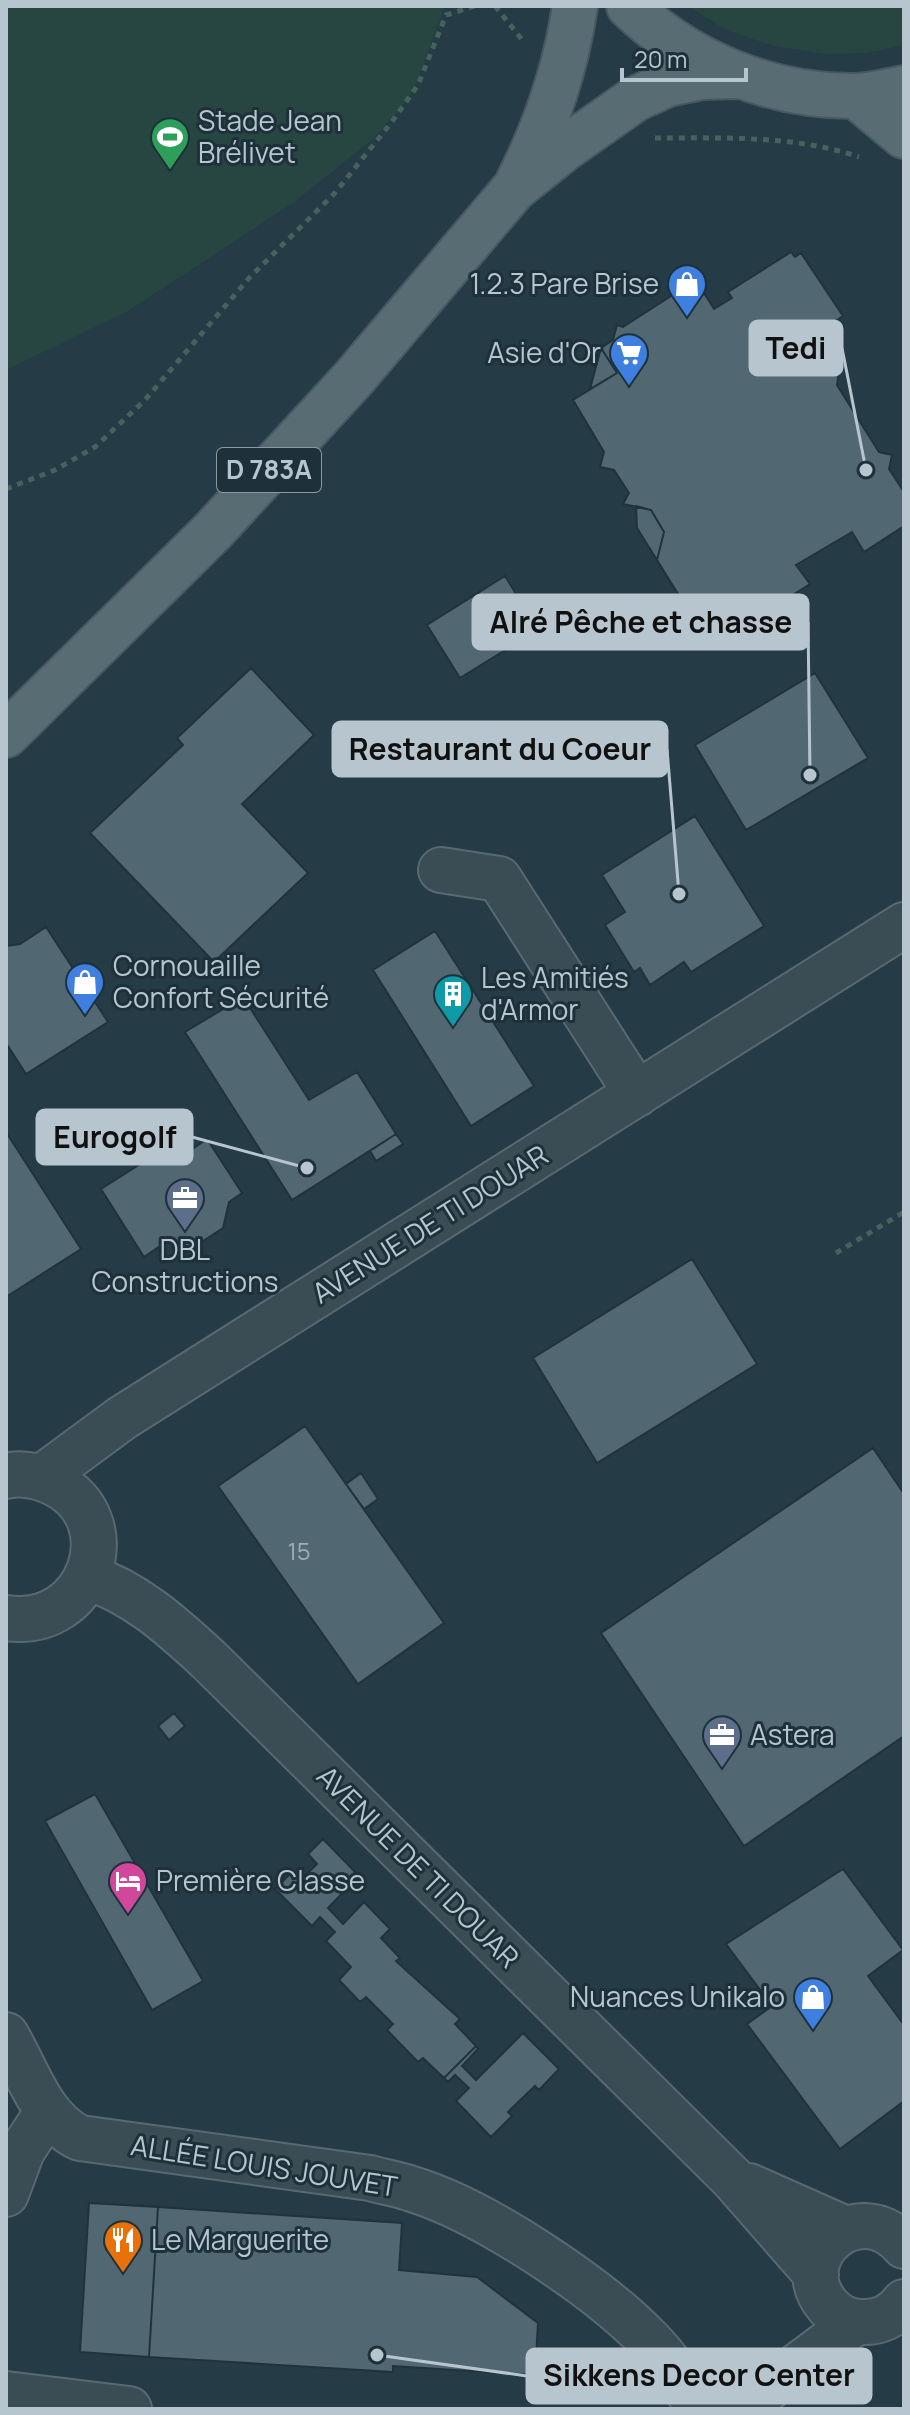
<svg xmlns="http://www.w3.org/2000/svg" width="910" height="2415" font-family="Manrope,sans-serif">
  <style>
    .green { fill: #274641 }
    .building { fill: #516872; stroke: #20333c; stroke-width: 2 }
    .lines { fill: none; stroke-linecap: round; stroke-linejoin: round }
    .minor-casing { stroke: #586972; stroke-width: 48 }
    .major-casing { stroke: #465861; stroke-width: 48 }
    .path { stroke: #46625d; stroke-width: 5; stroke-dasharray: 6 6; stroke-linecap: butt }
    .minor { stroke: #3a4c54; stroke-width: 44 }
    .major { stroke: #586c74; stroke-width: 44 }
    .labels { text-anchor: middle; stroke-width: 6; stroke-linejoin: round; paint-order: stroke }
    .number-label { font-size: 24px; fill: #9eaeb7 }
    .shield { fill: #1e313a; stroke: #8999a2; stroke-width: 2 }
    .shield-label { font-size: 26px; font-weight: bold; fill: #b7c6ce }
    .poi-label { font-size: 28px; fill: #b7c6ce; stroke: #1e313a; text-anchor: start }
    .street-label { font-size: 28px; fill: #b7c6ce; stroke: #1e313a }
    .leader { fill: none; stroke: #b7c6ce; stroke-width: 3 }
    .callout-dot { fill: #b7c6ce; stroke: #1e313a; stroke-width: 3 }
    .callout { fill: #b7c6ce; stroke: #b7c6ce; stroke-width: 3 }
    .callout-label { font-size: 30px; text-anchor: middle; font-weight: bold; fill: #111 }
  </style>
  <rect width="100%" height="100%" fill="#253b45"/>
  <path class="green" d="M6,6H445L416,83L406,102L373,139L293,203L128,311L6,370Z
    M689,6H904V45L867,53L825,54L774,46L726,30Z"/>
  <path class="building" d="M791,252L795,257L801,253L843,316L809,340L826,370L839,372L837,385L879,452L892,455L889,469L904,492V526L864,552L852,532L796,565L810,584L711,647L657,560L664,532L651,510L623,504L629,493L614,470L600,467L604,452L573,400L617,373L601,348L613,340L617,325L623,327L671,296L676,288L689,291L699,285L714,309L732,298L728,292Z
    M601,348L617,373L590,389Z
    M636,506L651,510L664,532L657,560L637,528Z
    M505,576L538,630L460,678L427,625Z
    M251,668L314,735L242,804L308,873L214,962L90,833L183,745L177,738Z
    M815,673L868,758L746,830L695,745Z
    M695,816L764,926L691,972L684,962L650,985L640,968L634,972L605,925L625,912L602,875Z
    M46,927L108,1022L26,1074L6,1043V946L20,944Z
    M435,931L534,1086L471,1126L373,970Z
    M243,997L309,1100L357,1072L396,1134L292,1200L185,1032Z
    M6,1132L81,1249L6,1297Z
    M396,1134L403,1144L376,1161L370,1151Z
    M207,1139L242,1193L229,1202L223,1228L183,1254L172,1238L144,1257L101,1189L164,1149L173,1162Z
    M692,1259L757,1364L597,1463L533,1358Z
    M305,1426L444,1623L358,1684L218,1486Z
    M873,1448L904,1494V1736L744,1846L601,1633Z
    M361,1473L378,1499L364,1509L346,1484Z
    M174,1713L185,1726L169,1740L158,1726Z
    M95,1794L203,1981L152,2010L45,1821Z
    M323,1839L359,1876L328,1908L343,1924L364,1902L390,1929L381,1938L400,1958L396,1961L460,2019L455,2024L476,2046L444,2078L423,2058L418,2062L387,2030L393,2024L366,1997L360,2002L339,1980L351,1967L326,1941L335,1932L320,1917L312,1926L275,1889L292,1872L301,1880L317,1864L308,1854Z
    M843,1869L903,1950L868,1976L904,2025V2101L840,2149L747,2024L772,2006L726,1944Z
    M523,2033L559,2069L539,2090L535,2086L508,2112L512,2116L491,2137L456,2101L469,2088L455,2075L448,2082L444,2078L476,2046L478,2049L462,2066L476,2080Z
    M89,2203L158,2207L149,2357L80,2352Z
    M158,2207L402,2223L399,2270L477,2277L538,2323L535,2375L393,2366V2372L149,2357Z"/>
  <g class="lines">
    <defs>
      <path id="minor" d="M441,870L499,879L637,1094
        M6,1476C22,1472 39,1476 54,1483C128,1519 91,1631 6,1618
        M42,1477L122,1418L160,1394L904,925
        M87,1577C135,1592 172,1626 208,1659L732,2178L816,2274
        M6,2035C27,2070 41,2120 80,2138L370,2178C384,2182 398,2184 412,2189C484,2211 596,2286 648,2339C669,2360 684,2384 699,2409
        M749,2186L846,2229
        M6,2194L22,2151L48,2111
        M904,2246C859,2193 786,2257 828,2306C837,2316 847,2322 861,2322C878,2323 894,2316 904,2302
        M6,2394L129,2409
        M721,2409L760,2394L856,2322"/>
      <path id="major" d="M629,6C688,63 772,97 855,96C871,96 888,91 904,88
        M856,96L904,136
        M518,182C546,127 566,67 575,6
        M6,735L212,532L353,379L514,189L564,149L635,99L668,84L702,77L739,76"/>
    </defs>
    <use href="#minor" class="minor-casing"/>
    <use href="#major" class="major-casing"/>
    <path class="path" d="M495,6L524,42
      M655,138C722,138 795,135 859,157
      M6,489L55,470L95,447L145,400L250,277L334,194L391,123L418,85L446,15L475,6
      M836,1253L904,1212"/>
    <use href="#minor" class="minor"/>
    <use href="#major" class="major"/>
  </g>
  <defs>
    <symbol id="stadium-pin" viewBox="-11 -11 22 30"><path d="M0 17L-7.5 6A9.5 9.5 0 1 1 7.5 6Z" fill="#2e9e5b" stroke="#1e313a"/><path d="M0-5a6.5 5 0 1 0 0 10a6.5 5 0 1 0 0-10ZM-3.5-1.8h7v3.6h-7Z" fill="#fff"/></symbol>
    <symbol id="shop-pin" viewBox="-11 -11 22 30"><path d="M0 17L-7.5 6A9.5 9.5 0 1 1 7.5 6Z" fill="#3f7fe0" stroke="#1e313a"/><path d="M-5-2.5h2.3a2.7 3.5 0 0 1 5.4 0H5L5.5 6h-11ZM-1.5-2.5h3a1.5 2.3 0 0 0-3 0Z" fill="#fff"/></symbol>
    <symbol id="supermarket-pin" viewBox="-11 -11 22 30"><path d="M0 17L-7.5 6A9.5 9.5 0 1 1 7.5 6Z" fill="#3f7fe0" stroke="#1e313a"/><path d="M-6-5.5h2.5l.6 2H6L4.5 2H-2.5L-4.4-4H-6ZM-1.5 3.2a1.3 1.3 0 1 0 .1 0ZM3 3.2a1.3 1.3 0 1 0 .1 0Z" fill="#fff"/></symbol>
    <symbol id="building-pin" viewBox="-11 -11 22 30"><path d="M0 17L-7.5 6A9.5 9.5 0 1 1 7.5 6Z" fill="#0f9aa8" stroke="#1e313a"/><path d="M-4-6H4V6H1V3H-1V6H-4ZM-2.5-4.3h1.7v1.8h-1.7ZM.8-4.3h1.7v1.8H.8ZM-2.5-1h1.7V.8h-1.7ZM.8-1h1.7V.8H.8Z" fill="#fff"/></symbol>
    <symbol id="office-pin" viewBox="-11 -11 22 30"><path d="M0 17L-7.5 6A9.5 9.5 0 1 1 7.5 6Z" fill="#5c6f8a" stroke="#1e313a"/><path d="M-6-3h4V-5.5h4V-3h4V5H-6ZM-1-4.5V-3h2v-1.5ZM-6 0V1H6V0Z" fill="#fff"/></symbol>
    <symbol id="hotel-pin" viewBox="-11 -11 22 30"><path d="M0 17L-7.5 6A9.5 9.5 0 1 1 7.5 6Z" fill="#d1479c" stroke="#1e313a"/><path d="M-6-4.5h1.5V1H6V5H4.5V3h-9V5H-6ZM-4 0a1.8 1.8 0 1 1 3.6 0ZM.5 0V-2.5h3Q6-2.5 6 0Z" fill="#fff"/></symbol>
    <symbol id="restaurant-pin" viewBox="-11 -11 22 30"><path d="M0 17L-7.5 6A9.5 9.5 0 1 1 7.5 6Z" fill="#e8710a" stroke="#1e313a"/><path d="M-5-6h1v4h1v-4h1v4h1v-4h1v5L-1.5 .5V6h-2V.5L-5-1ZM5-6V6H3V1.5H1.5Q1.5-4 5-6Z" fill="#fff"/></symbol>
  </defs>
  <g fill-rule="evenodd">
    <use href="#stadium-pin" x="148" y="115" width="44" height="60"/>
    <use href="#shop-pin" x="665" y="262" width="44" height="60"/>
    <use href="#supermarket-pin" x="607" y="331" width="44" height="60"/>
    <use href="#shop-pin" x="63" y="960" width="44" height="60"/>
    <use href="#building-pin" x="431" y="972" width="44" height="60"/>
    <use href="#office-pin" x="163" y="1176" width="44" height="60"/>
    <use href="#office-pin" x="700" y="1713" width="44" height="60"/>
    <use href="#hotel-pin" x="106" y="1859" width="44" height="60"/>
    <use href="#shop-pin" x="791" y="1975" width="44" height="60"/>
    <use href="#restaurant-pin" x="101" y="2218" width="44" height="60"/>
  </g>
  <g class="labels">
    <g class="number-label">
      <text x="299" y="1560">15</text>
    </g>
    <rect class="shield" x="217" y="448" width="104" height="44" rx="6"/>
    <g class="shield-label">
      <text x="269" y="479">D 783A</text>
    </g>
    <g class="poi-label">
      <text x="198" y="131">Stade Jean<tspan x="198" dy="32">Brélivet</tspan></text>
      <text x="659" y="294" text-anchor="end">1.2.3 Pare Brise</text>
      <text x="601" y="363" text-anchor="end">Asie d'Or</text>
      <text x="113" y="976">Cornouaille<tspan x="113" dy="32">Confort Sécurité</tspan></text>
      <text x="481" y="988">Les Amitiés<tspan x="481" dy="32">d'Armor</tspan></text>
      <text x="185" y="1260" text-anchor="middle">DBL<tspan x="185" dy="32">Constructions</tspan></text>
      <text x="750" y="1745">Astera</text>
      <text x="156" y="1891">Première Classe</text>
      <text x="785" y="2007" text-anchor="end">Nuances Unikalo</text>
      <text x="151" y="2250">Le Marguerite</text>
    </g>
    <g class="street-label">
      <text transform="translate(430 1224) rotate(-32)" y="10">AVENUE DE TI DOUAR</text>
      <text transform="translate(418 1867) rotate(45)" y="10">AVENUE DE TI DOUAR</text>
      <text transform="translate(264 2166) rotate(9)" y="10">ALLÉE LOUIS JOUVET</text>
    </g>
  </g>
  <path class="leader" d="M866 470L842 348M810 775L808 622M679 894L667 749M307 1168L192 1137M377 2355L527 2376"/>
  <g class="callout-dot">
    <circle cx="866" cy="470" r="8"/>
    <circle cx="810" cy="775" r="8"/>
    <circle cx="679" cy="894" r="8"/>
    <circle cx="307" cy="1168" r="8"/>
    <circle cx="377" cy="2355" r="8"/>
  </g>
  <g class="callout">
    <rect x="750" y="321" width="92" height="54" rx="8"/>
    <rect x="473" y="595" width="335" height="54" rx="8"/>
    <rect x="333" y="722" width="334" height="54" rx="8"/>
    <rect x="37" y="1110" width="155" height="54" rx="8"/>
    <rect x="527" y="2349" width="344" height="54" rx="8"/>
  </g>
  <g class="callout-label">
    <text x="796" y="359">Tedi</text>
    <text x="641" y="633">Alré Pêche et chasse</text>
    <text x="500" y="760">Restaurant du Coeur</text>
    <text x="115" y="1148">Eurogolf</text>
    <text x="699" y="2386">Sikkens Decor Center</text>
  </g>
  <rect width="910" height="2415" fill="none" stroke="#b7c6ce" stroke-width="16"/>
  <path d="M622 68v12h124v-12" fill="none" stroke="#b7c6ce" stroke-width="4"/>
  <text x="634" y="68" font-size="24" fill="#b7c6ce" stroke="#1e313a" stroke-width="6" paint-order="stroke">20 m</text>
</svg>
